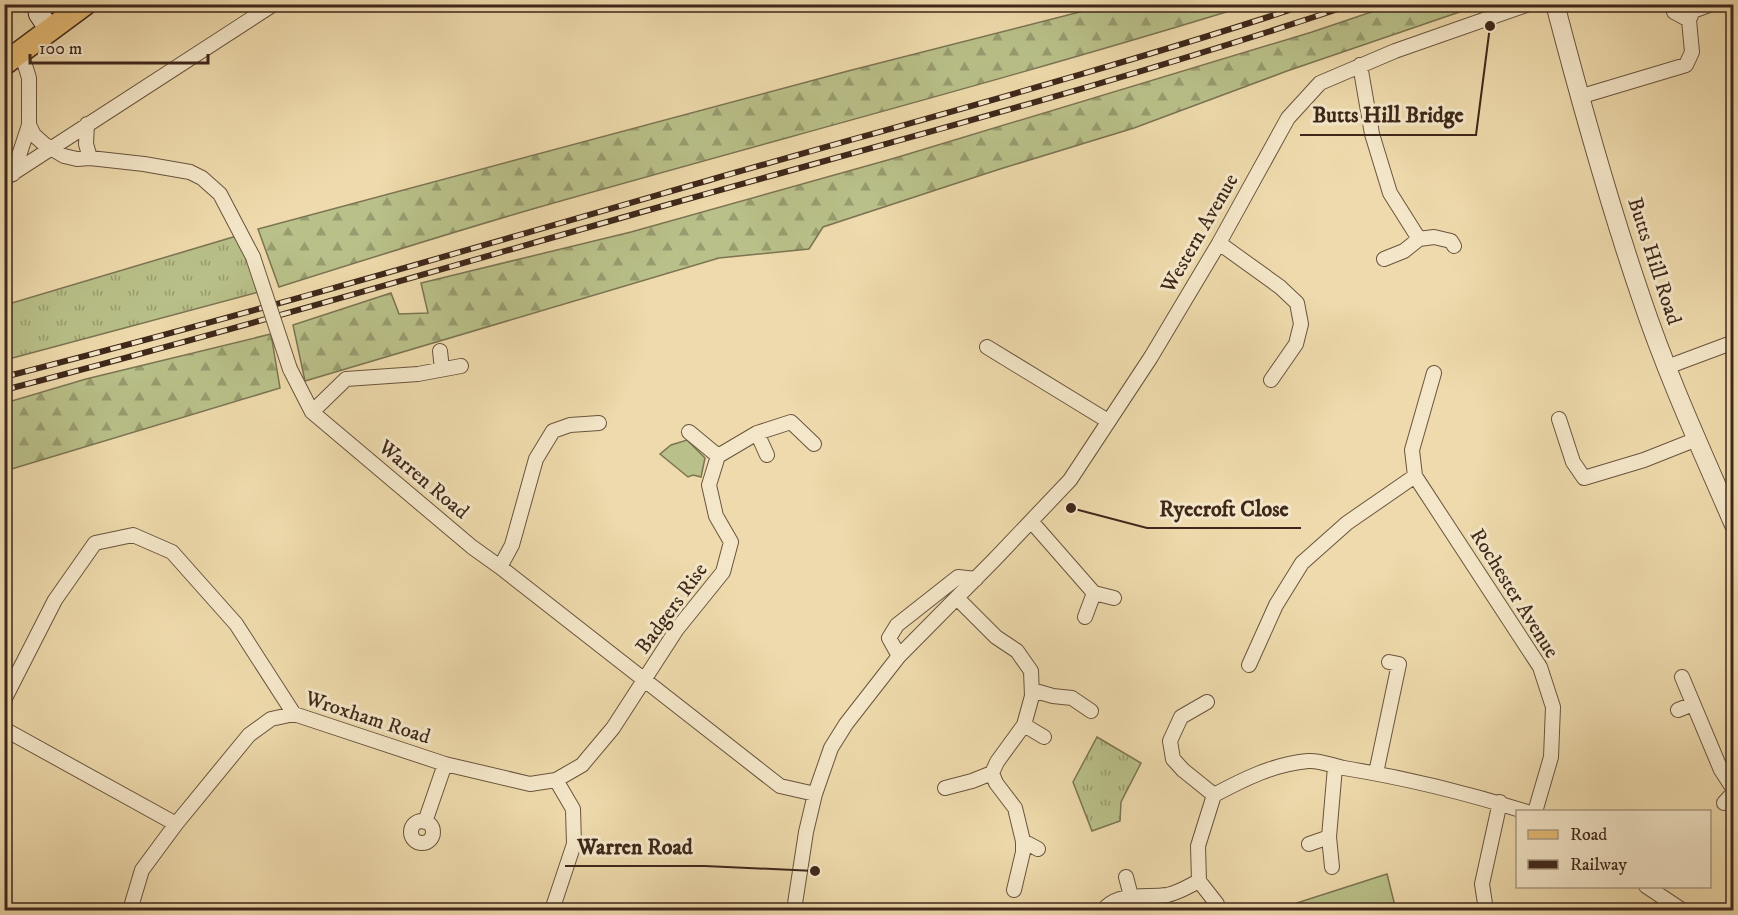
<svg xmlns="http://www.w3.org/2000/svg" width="1738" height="915" font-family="'IM FELL DW Pica',serif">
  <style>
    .grass { fill: url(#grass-tufts); stroke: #7c7452; stroke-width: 1.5 }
    .forest { fill: url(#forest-firs); stroke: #7c7452; stroke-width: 1.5 }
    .park { fill: #b9c089; stroke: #7c7452; stroke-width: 1.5 }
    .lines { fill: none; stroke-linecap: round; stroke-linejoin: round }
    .minor-casing { stroke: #6a543e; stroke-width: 16 }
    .tertiary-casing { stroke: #6a543e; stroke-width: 20 }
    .secondary-casing { stroke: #3e271a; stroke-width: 22 }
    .primary-casing { stroke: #3e271a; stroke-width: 25 }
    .minor { stroke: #f4e7c9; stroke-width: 14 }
    .tertiary { stroke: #f4e7c9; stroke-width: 18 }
    .secondary { stroke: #f4e7c9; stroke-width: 20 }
    .primary { stroke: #e7bd76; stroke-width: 22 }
    .rail-casing { stroke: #3e271a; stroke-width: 6 }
    .rail { stroke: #f4e7c9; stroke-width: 4; stroke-dasharray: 11; stroke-linecap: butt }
    .minor-bridge-casing { stroke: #6a543e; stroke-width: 16; stroke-linecap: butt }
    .minor-bridge { stroke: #f4e7c9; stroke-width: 14 }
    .labels { text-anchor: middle; stroke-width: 6; stroke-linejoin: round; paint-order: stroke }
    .street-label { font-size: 21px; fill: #3e271a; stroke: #f4e7c9 }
    .leader { fill: none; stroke: #3e271a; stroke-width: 2 }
    .callout-dot { fill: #3e271a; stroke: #f4e7c9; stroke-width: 2 }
    .callout-label { font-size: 22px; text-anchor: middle; font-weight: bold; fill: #3e271a; stroke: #f4e7c9; stroke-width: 6; stroke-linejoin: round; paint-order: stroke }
  </style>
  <defs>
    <pattern id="grass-tufts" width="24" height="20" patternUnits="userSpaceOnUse" patternTransform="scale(1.5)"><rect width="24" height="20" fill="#b9c089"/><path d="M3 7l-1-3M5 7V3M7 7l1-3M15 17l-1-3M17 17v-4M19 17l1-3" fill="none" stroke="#989c6f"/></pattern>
    <pattern id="forest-firs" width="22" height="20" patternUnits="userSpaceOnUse" patternTransform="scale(1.5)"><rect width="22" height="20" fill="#b9c089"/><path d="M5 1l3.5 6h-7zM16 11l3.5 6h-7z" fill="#989c6f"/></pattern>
  </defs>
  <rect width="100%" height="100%" fill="#eedaac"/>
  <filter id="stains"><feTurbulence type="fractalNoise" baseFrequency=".00333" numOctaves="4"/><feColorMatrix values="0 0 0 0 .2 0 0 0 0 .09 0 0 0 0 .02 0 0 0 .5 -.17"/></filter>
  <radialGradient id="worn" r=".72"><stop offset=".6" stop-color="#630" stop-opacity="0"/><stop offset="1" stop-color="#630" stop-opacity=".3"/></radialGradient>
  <path class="grass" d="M240,235L259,292L5,360V305Z
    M1097,737L1141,763L1121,802L1120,821L1092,831L1073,782Z"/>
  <path class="forest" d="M1111,4L1249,5C1013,78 774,140 536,208C450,233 364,260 279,287L258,229L848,71Z
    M1395,4L1480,5L1287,71L1134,128L1000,169L823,227L809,249L719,258L305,381L293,325L391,293L399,314L428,313L421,283L631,232L895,158L1312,32Z
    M271,334L280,388L5,471V403L86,379Z"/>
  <path class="park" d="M687,440L705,458L701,477L693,475L688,477L660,454L671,445Z
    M1387,874L1396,910H1275Z"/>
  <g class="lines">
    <defs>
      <path id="minor" d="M1689,20L1693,11L1712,4
        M18,54L25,65L29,78V125L34,135L44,144L64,156L77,159L90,158L144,164L190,172L202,178L220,194L253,257
        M1360,65L1372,134L1390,193L1419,239L1434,237L1451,241L1454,246
        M1579,97L1686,65L1692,52L1689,20L1674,12
        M87,124L86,144L90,158
        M13,174L29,125
        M4,179L274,4
        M1219,243L1280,287L1297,303L1301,324L1296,344L1271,380
        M1384,259L1404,251L1419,239
        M987,347L1108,421
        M440,351L442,369
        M1667,367L1734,342
        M290,369L312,412L472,547L500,567L780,786L815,794
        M312,412L346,379L418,374L461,366
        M1559,419L1573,462L1584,478L1644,460L1697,439
        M689,432L718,456
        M757,433L767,455
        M1415,476L1412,450L1434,373
        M1031,521L1094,593L1114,598
        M500,567L512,545L536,459L553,431L570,425L599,423
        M957,598L996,637L1017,651L1031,671L1032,696L1024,725L997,762L992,773L996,783L1015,808L1023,841L1038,849
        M1085,617L1094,593
        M899,656L889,638L897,625L958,577L976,579
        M1249,665L1276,605L1302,563L1347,523L1415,476L1540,667L1553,707L1551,757L1535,812
        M1682,677L1721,770L1734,790
        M1032,690L1053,696L1072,698L1091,711
        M4,700L55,600L95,543L133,535L172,552L236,624L294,714
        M1207,702L1181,717L1170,741L1173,759L1183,770L1214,795
        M1678,710L1693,704
        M1024,725L1044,737
        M4,729L176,824
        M1376,773L1399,664L1389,662
        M945,788L972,781L992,773
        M1724,803L1734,792
        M411 832a11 11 0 1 1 22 0a11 11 0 1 1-22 0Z
        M425,822L445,764
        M1309,844L1329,837
        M1332,867L1329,837L1335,767
        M1126,877L1131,896
        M1646,886L1682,910
        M1014,890L1023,852V841
        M1217,904L1199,881L1198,846L1214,795C1244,779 1274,764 1308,761C1320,760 1333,766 1344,768C1406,778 1467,793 1527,812
        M1106,907C1122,892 1148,898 1167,895C1178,893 1189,886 1199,881
        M130,910L142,870L176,824L249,735L271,719L294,714L445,764L530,784L556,780L582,765L613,728L677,629L723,572L731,542L716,516L709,485L718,456L757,433L791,422L814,444
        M552,910L574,844L573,809L556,780
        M794,910L806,832L815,794L831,748L846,724L899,656L995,559L1070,480L1151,357L1219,243L1288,118L1320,83L1395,51L1529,4
        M1486,910L1482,884L1500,802"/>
      <path id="tertiary" d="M1555,4C1581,103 1608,201 1641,297C1667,375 1701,449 1734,525"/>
      <path id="secondary" d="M37,4L39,14L50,30"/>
      <path id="primary" d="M4,64L85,4"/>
    </defs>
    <use href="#minor" class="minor-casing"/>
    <use href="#tertiary" class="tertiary-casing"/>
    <use href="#secondary" class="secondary-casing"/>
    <use href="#primary" class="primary-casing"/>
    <use href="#minor" class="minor"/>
    <use href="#tertiary" class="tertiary"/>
    <use href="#secondary" class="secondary"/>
    <use href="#primary" class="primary"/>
    <defs>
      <path id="rail" d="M4,377C242,316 478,247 713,179C912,122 1111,69 1308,4
        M4,390C227,332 448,267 670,204C898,140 1128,80 1353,4"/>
    </defs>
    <use href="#rail" class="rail-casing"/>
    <use href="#rail" class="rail"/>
    <defs>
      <path id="minor-bridge" d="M253,257L290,369"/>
    </defs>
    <use href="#minor-bridge" class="minor-bridge-casing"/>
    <use href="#minor-bridge" class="minor-bridge"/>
  </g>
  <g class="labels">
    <g class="street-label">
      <text transform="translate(1199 233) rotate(-60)" y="7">Western Avenue</text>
      <text transform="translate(1655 261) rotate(72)" y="7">Butts Hill Road</text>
      <text transform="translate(424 479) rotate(40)" y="7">Warren Road</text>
      <text transform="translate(1515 593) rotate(58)" y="7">Rochester Avenue</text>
      <text transform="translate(671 608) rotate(-54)" y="7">Badgers Rise</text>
      <text transform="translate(368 717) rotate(18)" y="7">Wroxham Road</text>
    </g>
  </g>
  <path class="leader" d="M1490 26L1476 135H1300M1071 508L1147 528H1301M815 871L705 866H565"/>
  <g class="callout-dot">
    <circle cx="1490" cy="26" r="6"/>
    <circle cx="1071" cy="508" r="6"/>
    <circle cx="815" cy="871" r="6"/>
  </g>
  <g class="callout-label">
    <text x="1388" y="122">Butts Hill Bridge</text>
    <text x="1224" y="516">Ryecroft Close</text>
    <text x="635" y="854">Warren Road</text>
  </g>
  <rect width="1738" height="915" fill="none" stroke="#eedaac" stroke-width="24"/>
  <rect x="6" y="6" width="1726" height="903" fill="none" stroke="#3e271a" stroke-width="3"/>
  <rect x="12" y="12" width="1714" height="891" fill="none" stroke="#3e271a" stroke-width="1.5"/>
  <rect x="1516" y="810" width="195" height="78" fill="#f4e7c9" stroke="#ab9a83" stroke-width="1.5"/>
  <rect x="1528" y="830" width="30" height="9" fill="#e7bd76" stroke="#ab9a83" stroke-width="1.5"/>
  <text x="1570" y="840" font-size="18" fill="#3e271a">Road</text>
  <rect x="1528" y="860" width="30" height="9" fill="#3e271a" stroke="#ab9a83" stroke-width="1.5"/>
  <text x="1570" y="870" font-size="18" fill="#3e271a">Railway</text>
  <path d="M30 54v9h178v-9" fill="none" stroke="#3e271a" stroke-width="3"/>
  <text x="39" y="54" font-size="18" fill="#3e271a" stroke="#f4e7c9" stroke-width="4.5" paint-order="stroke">100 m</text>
  <rect width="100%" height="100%" filter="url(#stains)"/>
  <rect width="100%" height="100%" fill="url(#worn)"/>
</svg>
